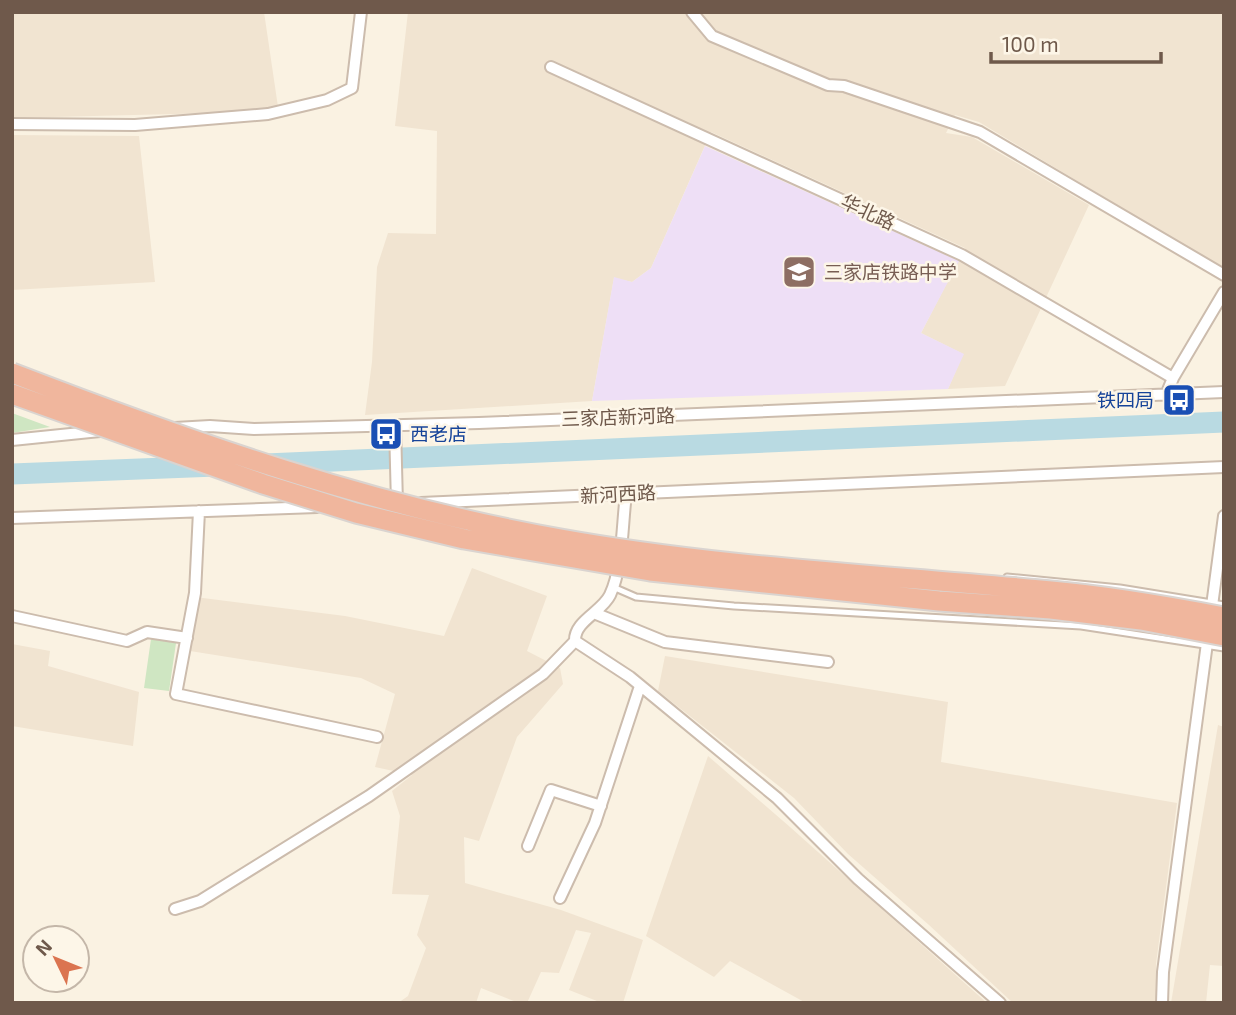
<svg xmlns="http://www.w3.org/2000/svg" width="1236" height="1015" font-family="'Exo 2','Noto Sans SC',sans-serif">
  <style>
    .residential { fill: #f1e4d1 }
    .education { fill: #eedff6 }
    .green { fill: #cfe6c2 }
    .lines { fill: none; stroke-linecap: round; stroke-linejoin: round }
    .river { stroke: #b9dae2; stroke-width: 21 }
    .lane-casing { stroke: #ccbcad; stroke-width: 9 }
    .street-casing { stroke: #ccbcad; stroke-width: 14 }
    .lane { stroke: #fff; stroke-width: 5 }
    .street { stroke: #fff; stroke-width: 10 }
    .highway-bridge-casing { stroke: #dad4d0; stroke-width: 23; stroke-linecap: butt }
    .highway-bridge { stroke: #f0b69d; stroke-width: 19 }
    .labels { text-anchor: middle; stroke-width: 5; stroke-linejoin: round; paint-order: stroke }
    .street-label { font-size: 19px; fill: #6f594b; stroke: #fdf6e8 }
    .education-label { font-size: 19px; fill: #785e54; stroke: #fdf6e8; text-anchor: start }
    .transit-label { font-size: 19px; fill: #164399; stroke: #fdf6e8; text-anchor: end }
  </style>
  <rect width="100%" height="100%" fill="#faf2e2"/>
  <path class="residential" d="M12,12H264L278,107L215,113L12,118Z
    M408,12H1224V269L979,122L955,115L946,133L972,137L1089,205L1005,386L948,389L963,354L921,333L965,248L711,132L651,268L632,282L614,278L592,401L365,415L372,362L377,267L388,233L436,234L437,131L395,126Z
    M12,135L139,136L155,282L12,290Z
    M472,568L547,596L527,651L560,668L563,684L517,737L479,841L464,837L465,883L561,910L643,940L623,1003H602L569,990L591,933L576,930L559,973L541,972L527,1003H519L481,988L476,1003H398L408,996L426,948L417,935L429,895L392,894L400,816L392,791L412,775L375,767L395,694L361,678L190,651L195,597L345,616L444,636Z
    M12,644L50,651L48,666L139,692L133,746L12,726Z
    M665,656L948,702L941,762L1177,803L1156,964L1157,1003H1013L929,925L848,854L794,798L658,691Z
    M1218,725L1224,727V966L1210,965L1206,1003H1171Z
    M708,756L790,827L987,1003H806L730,961L714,977L646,936Z"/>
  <path class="education" d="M705,146L959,261L921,333L964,354L948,389L592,401L614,277L632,282L651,268Z"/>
  <path class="green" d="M12,413L50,427L12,433Z
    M151,639L176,643L169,691L144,688Z"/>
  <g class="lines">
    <path class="river" d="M266,464L1224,422
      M12,474L216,466"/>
    <defs>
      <path id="lane" d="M1007,577L1120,588L1224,605
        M613,587L636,597L734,606L1081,626L1224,648"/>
      <path id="street" d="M692,12L712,36L828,85L844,86L980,132L1224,275
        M551,67L962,255L1173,378
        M12,124L135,125L268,114L327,100L352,88L361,12
        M1166,395L1173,378L1224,292
        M395,426L397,504
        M175,428L210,426L254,429L479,423L1224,392
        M12,440L100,431
        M421,503L1224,467
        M199,511L195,593L176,694L377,737
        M12,518L317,507
        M594,613L665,642L828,662
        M12,616L127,641L147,632L187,638
        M575,641L630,677L777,798L858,879L1000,1003
        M528,846L551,790L601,806
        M560,898L595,823L640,686
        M175,909L200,901L369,796L543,674L575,641C574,621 602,612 610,595C623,567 622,525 626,494
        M1162,1003L1163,972L1224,516"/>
    </defs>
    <use href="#lane" class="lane-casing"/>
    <use href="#street" class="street-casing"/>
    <use href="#lane" class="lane"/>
    <use href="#street" class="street"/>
    <defs>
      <path id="highway-bridge" d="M12,373C191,442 372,506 561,539C722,568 889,575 1051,591C1109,596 1166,606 1224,617
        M12,394L263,484L356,513L464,539L650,571L939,601L1051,609L1141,620L1224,636"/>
    </defs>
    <use href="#highway-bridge" class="highway-bridge-casing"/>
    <use href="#highway-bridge" class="highway-bridge"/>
  </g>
  <defs>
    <symbol id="school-square" viewBox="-11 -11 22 22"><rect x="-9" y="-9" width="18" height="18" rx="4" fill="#8d6e63" stroke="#fdf6e8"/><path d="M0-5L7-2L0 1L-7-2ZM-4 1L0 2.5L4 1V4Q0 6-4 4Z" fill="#fff"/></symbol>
    <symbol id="bus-square" viewBox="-11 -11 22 22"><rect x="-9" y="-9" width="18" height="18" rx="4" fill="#1a4fb4" stroke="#fdf6e8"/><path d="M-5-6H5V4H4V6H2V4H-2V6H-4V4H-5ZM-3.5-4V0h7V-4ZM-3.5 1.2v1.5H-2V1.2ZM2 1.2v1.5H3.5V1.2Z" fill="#fff"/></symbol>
  </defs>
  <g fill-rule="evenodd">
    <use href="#school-square" x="780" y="253" width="38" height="38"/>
    <use href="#bus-square" x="1160" y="381" width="38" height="38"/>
    <use href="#bus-square" x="367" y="415" width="38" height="38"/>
  </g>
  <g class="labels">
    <g class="street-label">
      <text transform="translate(868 212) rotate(25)" y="7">华北路</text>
      <text transform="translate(618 417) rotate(-2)" y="7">三家店新河路</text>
      <text transform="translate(618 494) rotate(-3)" y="7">新河西路</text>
    </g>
    <g class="education-label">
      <text x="824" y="279">三家店铁路中学</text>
    </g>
    <g class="transit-label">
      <text x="1154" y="407">铁四局</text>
      <text x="410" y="441" text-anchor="start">西老店</text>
    </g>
  </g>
  <rect width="1236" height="1015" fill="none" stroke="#6f594b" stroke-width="28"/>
  <g transform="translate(56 959) rotate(313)"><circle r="33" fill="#fdf6e8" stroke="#c4b7a9" stroke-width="2"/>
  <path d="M0-5L12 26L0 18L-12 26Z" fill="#db7450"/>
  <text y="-10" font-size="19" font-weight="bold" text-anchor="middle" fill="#6f594b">N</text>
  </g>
  <path d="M991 52v10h170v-10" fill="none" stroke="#6f594b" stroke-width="3.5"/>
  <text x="1002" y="52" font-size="21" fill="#6f594b" stroke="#fdf6e8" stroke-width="5" paint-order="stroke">100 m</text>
</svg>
